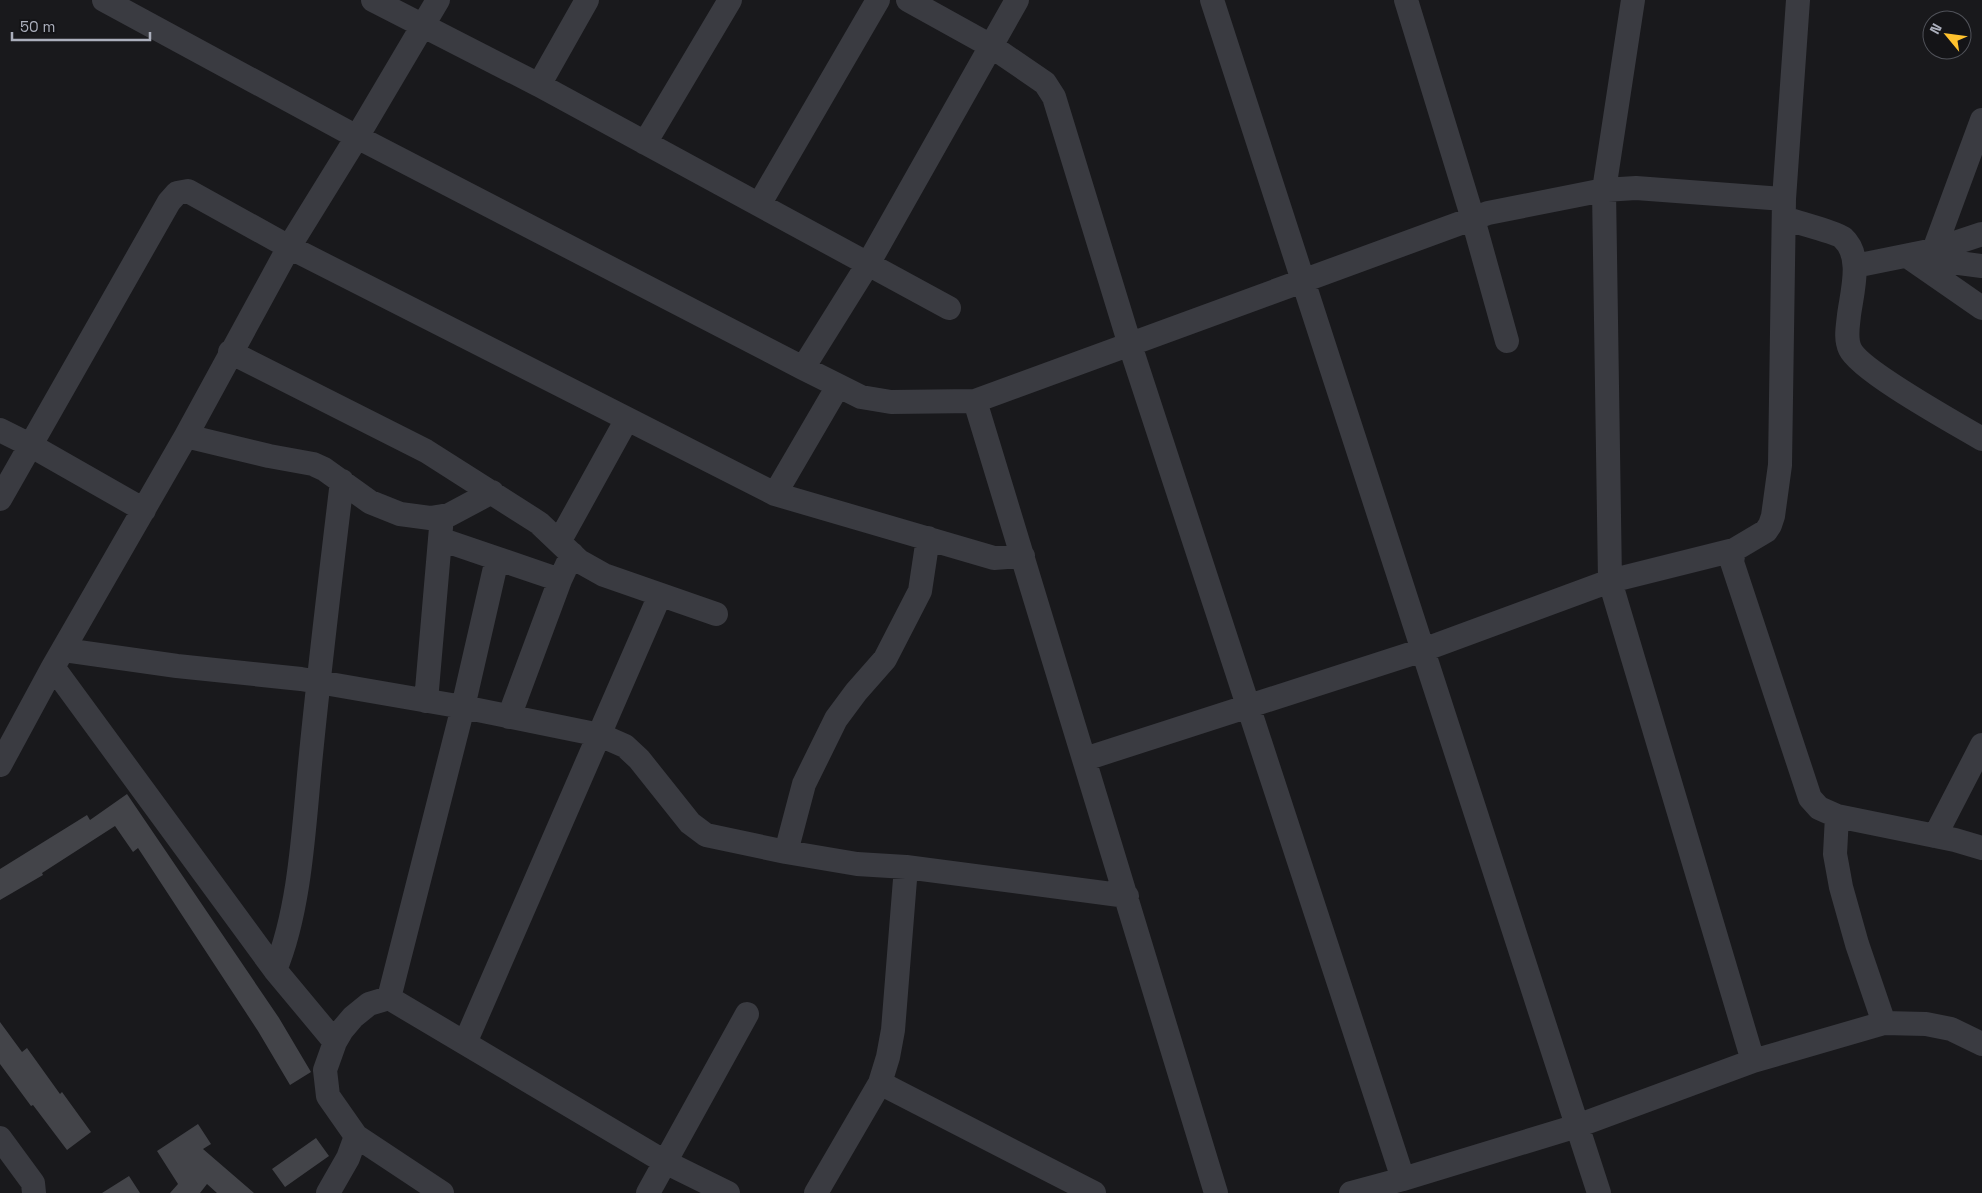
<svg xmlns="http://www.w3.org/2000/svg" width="1982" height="1193" font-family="'Space Grotesk',sans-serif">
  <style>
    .building { fill: #434449 }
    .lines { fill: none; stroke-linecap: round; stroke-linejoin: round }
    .minor { stroke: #3a3b41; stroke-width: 24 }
  </style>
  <rect width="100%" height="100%" fill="#19191c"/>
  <path class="building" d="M127,794L279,1018L311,1072L290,1085L258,1031L138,848L133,852L115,826L42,873L43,875L0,900V869L87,815L90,820Z
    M0,1022L22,1052L27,1048L60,1094L62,1092L91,1132L67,1150L33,1105L31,1106L0,1064Z
    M198,1124L211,1144L203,1149L254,1193H217L207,1184L200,1193H170L178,1184L157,1151Z
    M316,1138L329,1156L285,1187L272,1169Z
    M129,1176L140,1193H102Z"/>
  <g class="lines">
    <path class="minor" d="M104,0L357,137L803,368L861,397L891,402L975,401L1488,213L1604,190L1636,188L1784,199
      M373,0L539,85L949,308
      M908,0L991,46L1045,83L1054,97L1130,345L1403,1179
      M1212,0L1599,1193
      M1406,0L1473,219L1507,341
      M1633,0L1604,190L1610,581L1753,1061
      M1798,0L1784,199L1780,465L1773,516L1770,525L1766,531L1734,550L1732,562L1810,798L1819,808L1837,816L1955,840L1982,848
      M539,85L587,0
      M645,143L730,0
      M760,203L878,0
      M1785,218C1794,222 1838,233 1843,238C1863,256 1852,292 1849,315C1848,326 1845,338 1850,349C1860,371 1957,424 1982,439
      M1934,250L1982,234
      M1907,256L1982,308
      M1913,257L1982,266
      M1855,266L1934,250L1982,120
      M230,352L426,451L539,523L579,561L604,575L716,614
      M803,368L868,264L1017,0
      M975,401L1216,1193
      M0,430L30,445L144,510
      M186,436L269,456L313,464L324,469L370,502L400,514L430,518L449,515L492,492
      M775,494L838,386
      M0,499L169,202L177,193L188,191L289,247L775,494L994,558L1023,556
      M440,539L560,580
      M559,542L627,419
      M64,650L177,666L301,679L463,707L600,735L625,746L639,759L690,823L706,835L786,852L857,864L906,867L1127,896
      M53,667L275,970L335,1042
      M426,701L442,516
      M509,717L560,580L572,554
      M1085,759L1423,650L1610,581L1734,550
      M0,765L53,667L186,436L289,247L357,137L438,0
      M1837,816L1835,854L1841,887L1857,944L1884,1023
      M1935,836L1982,745
      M786,852L804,784L836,719L856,692L885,659L920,591L928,538
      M275,970C301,908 304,822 311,754C320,663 331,572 342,481
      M389,998L463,707L497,559
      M465,1043L660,595
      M880,1083L1094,1193
      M0,1138L33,1183L34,1193
      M328,1193L348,1158L356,1136
      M442,1193L356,1136L328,1096L325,1070L335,1042L342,1030L353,1017L369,1004L389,998L665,1162L728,1193
      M648,1193L747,1014
      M816,1193L880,1083L888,1057L893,1030L906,867
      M1351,1193L1403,1179L1577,1126L1753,1061L1884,1023L1926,1024L1951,1029L1982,1044"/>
  </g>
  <g transform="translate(1947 35) rotate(299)"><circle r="24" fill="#141417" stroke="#505259"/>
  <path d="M0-4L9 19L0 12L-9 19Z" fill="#ffc22e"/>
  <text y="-8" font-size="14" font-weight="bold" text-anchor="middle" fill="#abafbc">N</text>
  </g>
  <path d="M12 32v8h138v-8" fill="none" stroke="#abafbc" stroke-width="2.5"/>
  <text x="20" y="32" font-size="15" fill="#abafbc" stroke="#141417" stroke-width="4" paint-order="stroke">50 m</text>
</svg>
